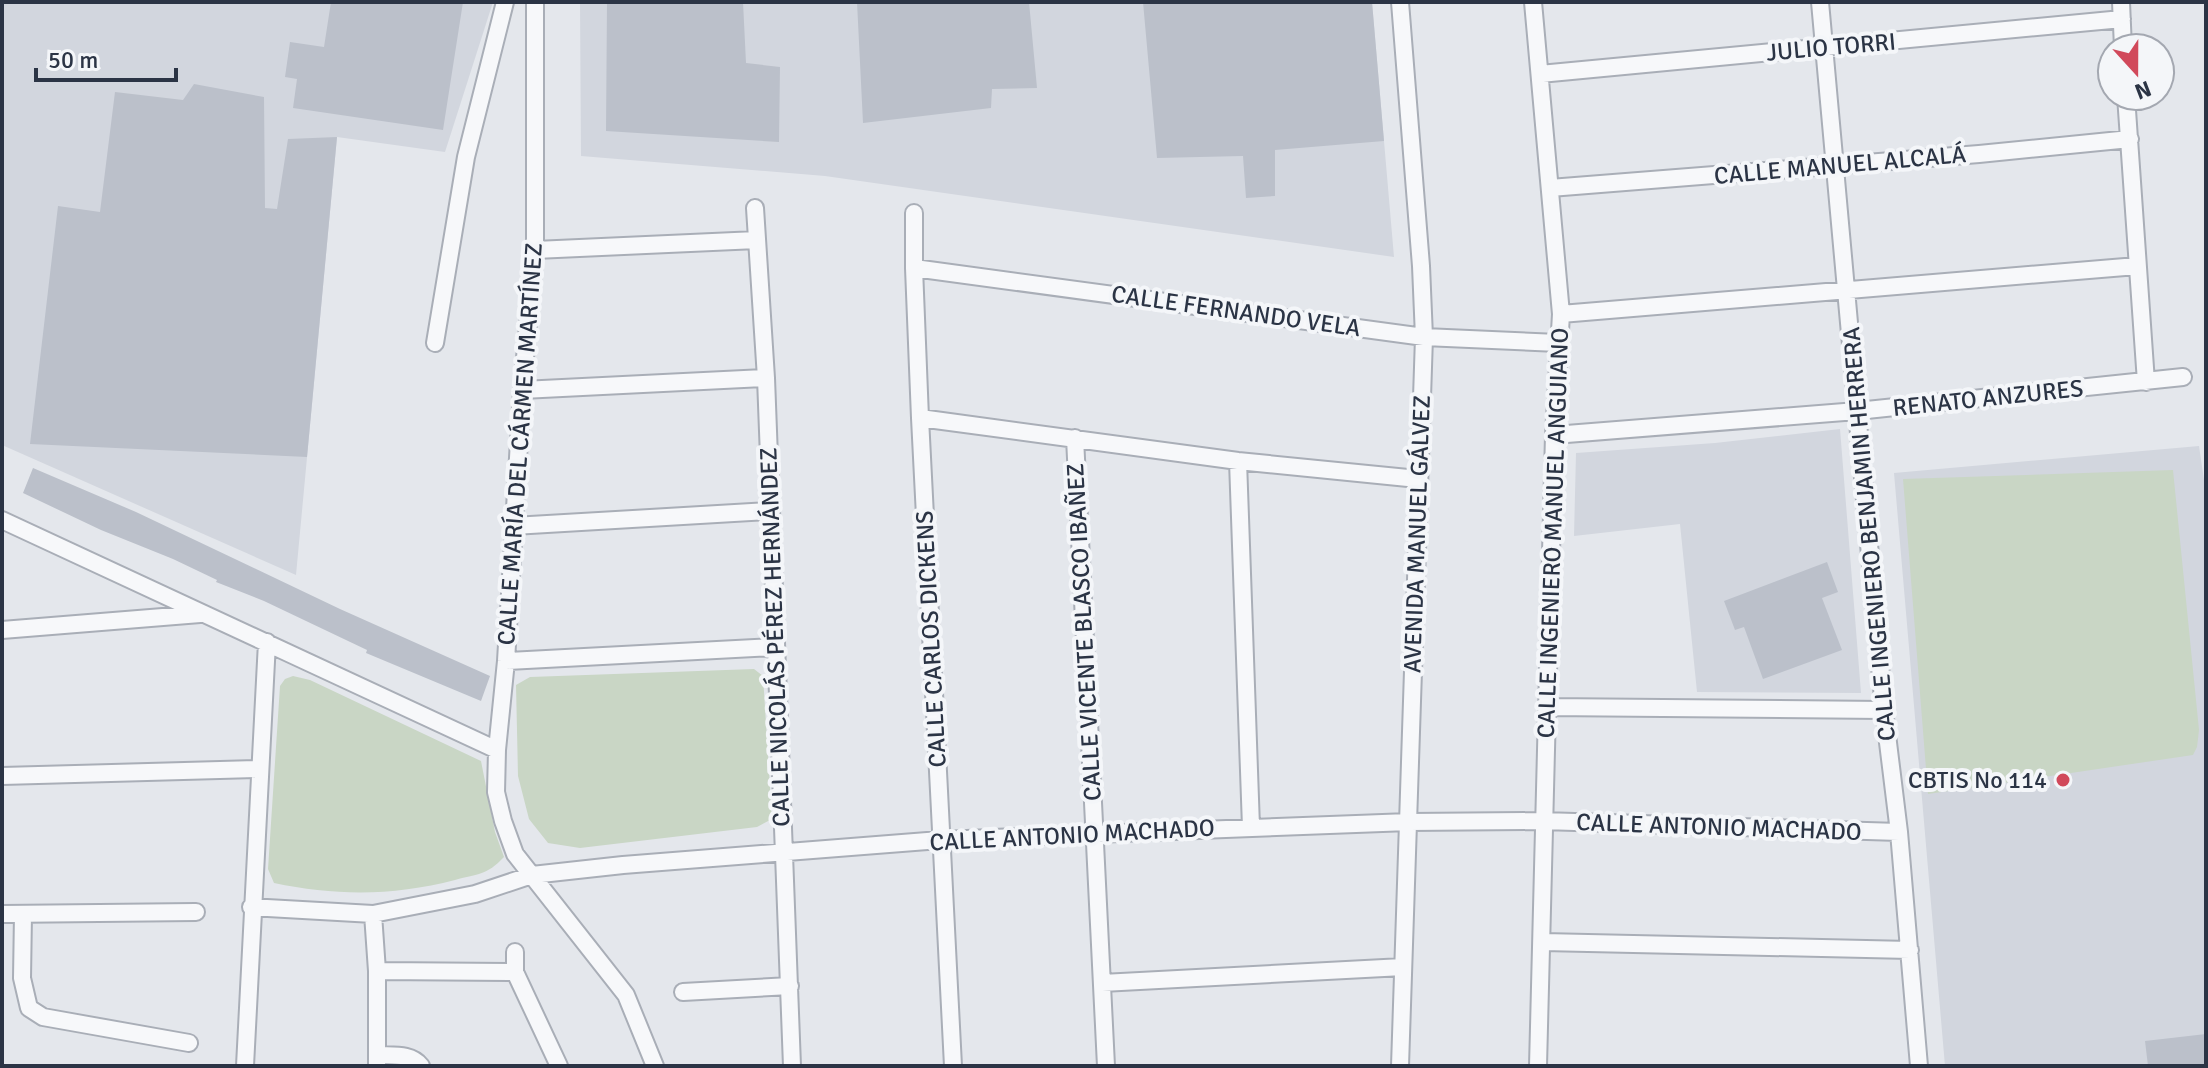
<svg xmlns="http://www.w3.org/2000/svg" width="2208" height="1068" font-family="Signika,sans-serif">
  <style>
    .built { fill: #d2d6de }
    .green { fill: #c9d6c5 }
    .building { fill: #bbc0ca }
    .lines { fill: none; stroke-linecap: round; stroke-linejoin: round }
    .street-casing { stroke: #a9aeb7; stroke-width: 20 }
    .street { stroke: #f7f8fa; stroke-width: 16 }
    .poi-dot { fill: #d1495b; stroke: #f4f6f9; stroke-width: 3 }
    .labels { text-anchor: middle; stroke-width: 8; stroke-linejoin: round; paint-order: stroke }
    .street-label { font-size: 24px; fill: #2b3445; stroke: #f4f6f9 }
    .poi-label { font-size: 24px; fill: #2b3445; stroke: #f4f6f9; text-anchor: end }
  </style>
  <rect width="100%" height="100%" fill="#e4e7ec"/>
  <path class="built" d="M2,2H493L445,152L337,137L296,575L2,445Z
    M580,2H1372L1394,257L825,176L581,156Z
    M1840,429L1861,693L1697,692L1680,524L1574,536L1576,453L1715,443Z
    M2199,446L2206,494V1066H1945L1894,473Z"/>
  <path class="green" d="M2173,470L2199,730L2197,747L2193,755L1928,794L1903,479Z
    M754,669L763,676L772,819L757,827L580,848L548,843L529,819L518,776L516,685L530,677Z
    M293,676L310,680L481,761L495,832L504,857C486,876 479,873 455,880C394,896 336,896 274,883L268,869L280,686L285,679Z"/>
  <path class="building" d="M331,2H463L443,130L293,108L297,79L285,77L290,42L324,47Z
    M607,2H743L746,63L780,67L779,142L606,131Z
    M857,2H1029L1037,88L992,89L991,108L863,123Z
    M1143,2H1372L1384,141L1275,150V196L1246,198L1243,156L1157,158Z
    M194,84L264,97L265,208L277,209L288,139L337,137L307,457L30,444L58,206L100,212L115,92L183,100Z
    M33,468L136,512L340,609L490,676L481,701L366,653L367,650L264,601L216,582L217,580L173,559L101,530L23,493Z
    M1827,562L1838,592L1822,598L1842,650L1763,679L1744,627L1735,630L1724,601Z
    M2206,1034V1066H2148L2145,1041Z"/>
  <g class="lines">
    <defs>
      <path id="street" d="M535,2V250L522,390L506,661L497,750L496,792L503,821L515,854L626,995L655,1066
        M1400,2L1421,266L1424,337L1400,1066
        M1533,2L1561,314L1554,435L1538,1066
        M1820,2L1884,710L1899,832L1919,1066
        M2121,2L2123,48
        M1540,74L2122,19
        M2126,96L2146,382
        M1550,188L1979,154L2130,139
        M755,208L766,378L792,1066
        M914,213V268L920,418L953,1066
        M535,250L757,240
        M914,268L1424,337L1558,343
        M1561,314L2137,266
        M435,343L466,157L505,2
        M522,390L766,378
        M920,418L1238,461L1418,479
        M1554,435L1857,411L2183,377
        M1075,438L1106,1066
        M1238,461L1251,827
        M2,520L497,750
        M513,526L770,511
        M2,630L200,614
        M506,661L775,647
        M1547,707L1884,710
        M2,776L258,769
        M251,907L373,914L475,894L532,875L623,865L940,840L1409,822L1542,821L1899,832
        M2,914L196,912
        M23,914L22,978L29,1008L43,1017L189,1043
        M373,914L377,971V1066
        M1543,942L1910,950
        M377,971L515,972L559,1066
        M515,972V952
        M1102,983L1403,967
        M683,992L790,986
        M377,1055C393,1056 411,1053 421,1066
        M245,1066L267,642"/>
    </defs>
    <use href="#street" class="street-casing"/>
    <use href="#street" class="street"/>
  </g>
  <circle class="poi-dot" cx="2063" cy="780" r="8"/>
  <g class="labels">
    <g class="street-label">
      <text transform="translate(1831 47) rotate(-5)" y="8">JULIO TORRI</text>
      <text transform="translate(1840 165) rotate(-5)" y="8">CALLE MANUEL ALCALÁ</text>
      <text transform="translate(1236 311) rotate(8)" y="8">CALLE FERNANDO VELA</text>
      <text transform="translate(1988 398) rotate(-6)" y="8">RENATO ANZURES</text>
      <text transform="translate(520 444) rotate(-86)" y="8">CALLE MARÍA DEL CÁRMEN MARTÍNEZ</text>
      <text transform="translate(1553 533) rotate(-88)" y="8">CALLE INGENIERO MANUEL ANGUIANO</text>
      <text transform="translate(1417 534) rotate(-88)" y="8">AVENIDA MANUEL GÁLVEZ</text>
      <text transform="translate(1869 534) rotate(-95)" y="8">CALLE INGENIERO BENJAMIN HERRERA</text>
      <text transform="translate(1084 632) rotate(-93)" y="8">CALLE VICENTE BLASCO IBAÑEZ</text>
      <text transform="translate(775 637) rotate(-92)" y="8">CALLE NICOLÁS PÉREZ HERNÁNDEZ</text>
      <text transform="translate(931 639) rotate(-93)" y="8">CALLE CARLOS DICKENS</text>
      <text transform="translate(1719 827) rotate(2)" y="8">CALLE ANTONIO MACHADO</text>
      <text transform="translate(1072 835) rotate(-3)" y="8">CALLE ANTONIO MACHADO</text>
    </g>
    <g class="poi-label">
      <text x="2047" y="788">CBTIS No 114</text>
    </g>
  </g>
  <rect width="2208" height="1068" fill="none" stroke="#2b3445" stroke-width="8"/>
  <g transform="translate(2136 72) rotate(159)"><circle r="38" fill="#f4f6f9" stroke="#a4a8b1" stroke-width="2"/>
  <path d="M0-6L14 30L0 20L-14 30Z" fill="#d1495b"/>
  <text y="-12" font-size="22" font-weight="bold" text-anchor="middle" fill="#2b3445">N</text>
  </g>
  <path d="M36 68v12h140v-12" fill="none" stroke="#2b3445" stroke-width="4"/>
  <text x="48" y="68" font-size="24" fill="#2b3445" stroke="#f4f6f9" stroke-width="6" paint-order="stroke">50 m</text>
</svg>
